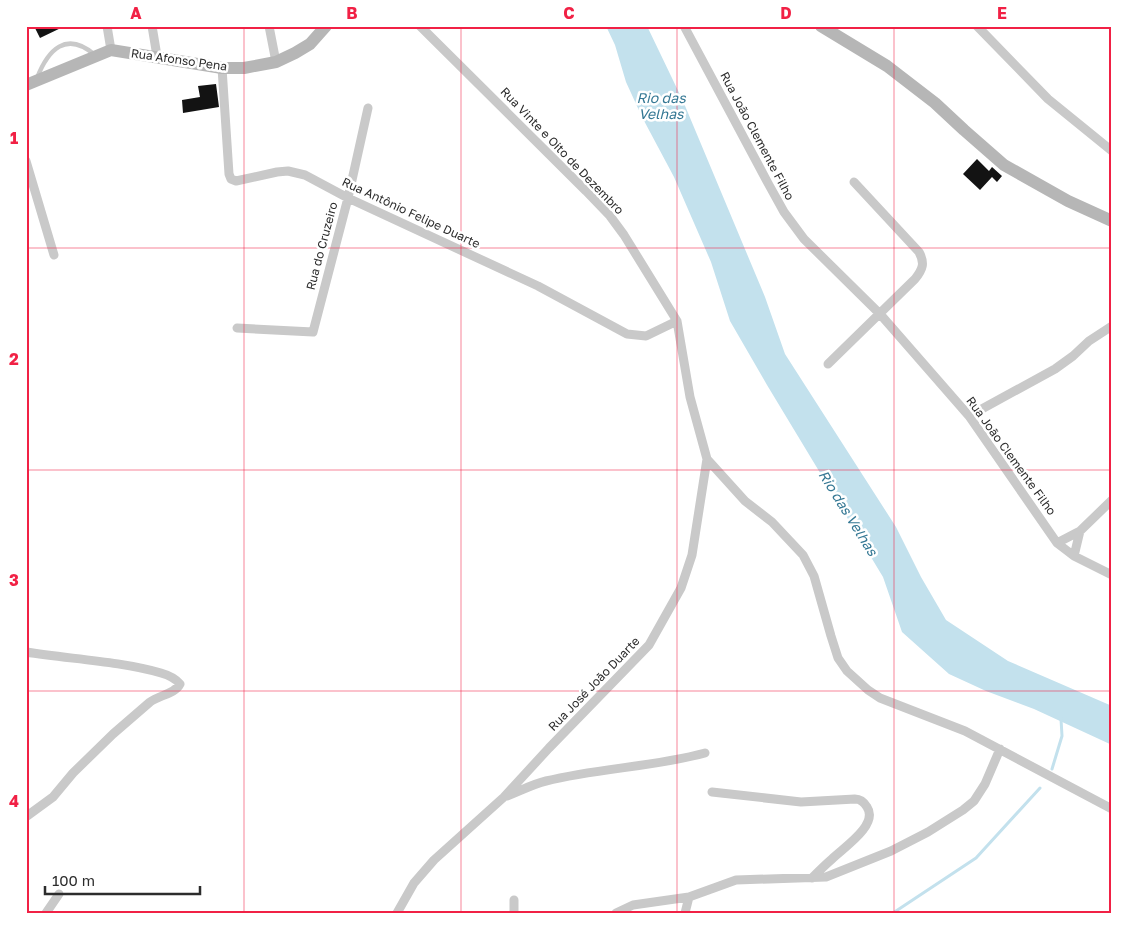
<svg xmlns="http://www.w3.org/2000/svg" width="1138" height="939" font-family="'Golos Text',sans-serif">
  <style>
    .water { fill: #c3e1ed }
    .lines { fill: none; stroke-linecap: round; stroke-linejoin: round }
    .stream { stroke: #c3e1ed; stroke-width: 3 }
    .building { fill: #131313 }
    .lane { stroke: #c9c9c9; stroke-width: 4.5 }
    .street { stroke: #c9c9c9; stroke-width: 9 }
    .secondary { stroke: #b6b6b6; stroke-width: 12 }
    .grid { fill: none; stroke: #f12145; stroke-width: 1; stroke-opacity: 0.55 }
    .labels { text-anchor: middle; stroke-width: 5; stroke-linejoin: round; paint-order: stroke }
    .street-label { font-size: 12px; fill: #2c2c2c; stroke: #fff }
    .water-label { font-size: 14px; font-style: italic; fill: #357894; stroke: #fff }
    .neatline { fill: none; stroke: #f12145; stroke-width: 2 }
    .grid-label { font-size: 16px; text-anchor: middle; font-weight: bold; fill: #f12145 }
  </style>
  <rect width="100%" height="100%" fill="#fff"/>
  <path class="water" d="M606,26H647L683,101L765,297L785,354L896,527L921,577L946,620L1008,661L1112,706V745L1034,709L986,691L949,674L902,632L883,577L767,385L730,321L711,262L674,177L642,117L626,82L615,45Z"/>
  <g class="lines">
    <path class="stream" d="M1052,769L1062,736L1061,719
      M893,913L976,858L1040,788"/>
  </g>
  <path class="building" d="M34,26H65L40,38Z
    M216,84L219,107L183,113L182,100L200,97L198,86Z
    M977,159L989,171L992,167L1002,176L997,182L992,177L980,190L963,174Z"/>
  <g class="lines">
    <path class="lane" d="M37,78C48,50 66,30 95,55"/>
    <path class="street" d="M107,26L111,50
      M152,26L157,56
      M269,26L276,62
      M420,26L586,191L610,216L624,235L677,321L690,397L707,459L745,501L772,522L803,555L814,576L831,636L838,658L847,671L868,690L880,698L965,731L1112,809
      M684,26L769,185L784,212L804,239L880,314L969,416L1057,543L1074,556L1112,575
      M977,26L1048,99L1112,151
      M222,68L229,174L231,179L236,181L277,172L288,171L305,175L348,198L538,286L627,334L646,336L677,321
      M26,161L54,255
      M237,328L313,332L348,198L368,108
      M828,364L915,279C923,269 925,263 919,252L854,182
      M969,416L1055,369L1073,356L1089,341L1112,326
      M1057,543L1080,531L1112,500
      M1074,556L1080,531
      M26,652C69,659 119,661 161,673C168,675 176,679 180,684C175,694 159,695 150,702L113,734L73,773L53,797L27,816
      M712,792L801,802L855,799C861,799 864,802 867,807C879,825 843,848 832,859C825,865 818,872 812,878
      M507,796C520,791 533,784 546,781C599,768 653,767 705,753
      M514,900V913
      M46,913L59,894
      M397,913L414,883L434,860L504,797L549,748L649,645L681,588L692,555L707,459
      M616,913L633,905L689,897L736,880L826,877L891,851L928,832L963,810L974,801L985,784L1000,749
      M685,913L689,897"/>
    <path class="secondary" d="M821,26L887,66L935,103L964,130L1004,165L1068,201L1112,221
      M26,85L111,50L222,68H244L276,62L295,53L310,44L326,26"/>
  </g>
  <path class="grid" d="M244,26V913M461,26V913M677,26V913M894,26V913M26,248H1112M26,470H1112M26,691H1112"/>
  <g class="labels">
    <g class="street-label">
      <text transform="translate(179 60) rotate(8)" y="4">Rua Afonso Pena</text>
      <text transform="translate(757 136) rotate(62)" y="4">Rua João Clemente Filho</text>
      <text transform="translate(562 151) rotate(46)" y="4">Rua Vinte e Oito de Dezembro</text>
      <text transform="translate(411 213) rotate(25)" y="4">Rua Antônio Felipe Duarte</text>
      <text transform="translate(322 246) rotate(-75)" y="4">Rua do Cruzeiro</text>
      <text transform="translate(1011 456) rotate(54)" y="4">Rua João Clemente Filho</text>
      <text transform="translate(594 684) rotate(-46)" y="4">Rua José João Duarte</text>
    </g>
    <g class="water-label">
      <text x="661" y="103">Rio das<tspan x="661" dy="16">Velhas</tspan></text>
      <text transform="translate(848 513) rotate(58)" y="5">Rio das Velhas</text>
    </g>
  </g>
  <rect width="1138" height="939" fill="none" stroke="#ffffff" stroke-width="55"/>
  <path d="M45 886v8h155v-8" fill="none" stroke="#2c2c2c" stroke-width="2.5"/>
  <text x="52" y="886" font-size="15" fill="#2c2c2c" stroke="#ffffff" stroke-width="4" paint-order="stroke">100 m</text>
  <rect x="28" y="28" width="1082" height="884" class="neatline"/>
  <g class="grid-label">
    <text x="136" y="19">A</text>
    <text x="352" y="19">B</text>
    <text x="569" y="19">C</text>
    <text x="786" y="19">D</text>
    <text x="1002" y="19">E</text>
    <text x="14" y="144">1</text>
    <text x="14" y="365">2</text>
    <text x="14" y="586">3</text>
    <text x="14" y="807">4</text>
  </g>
</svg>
